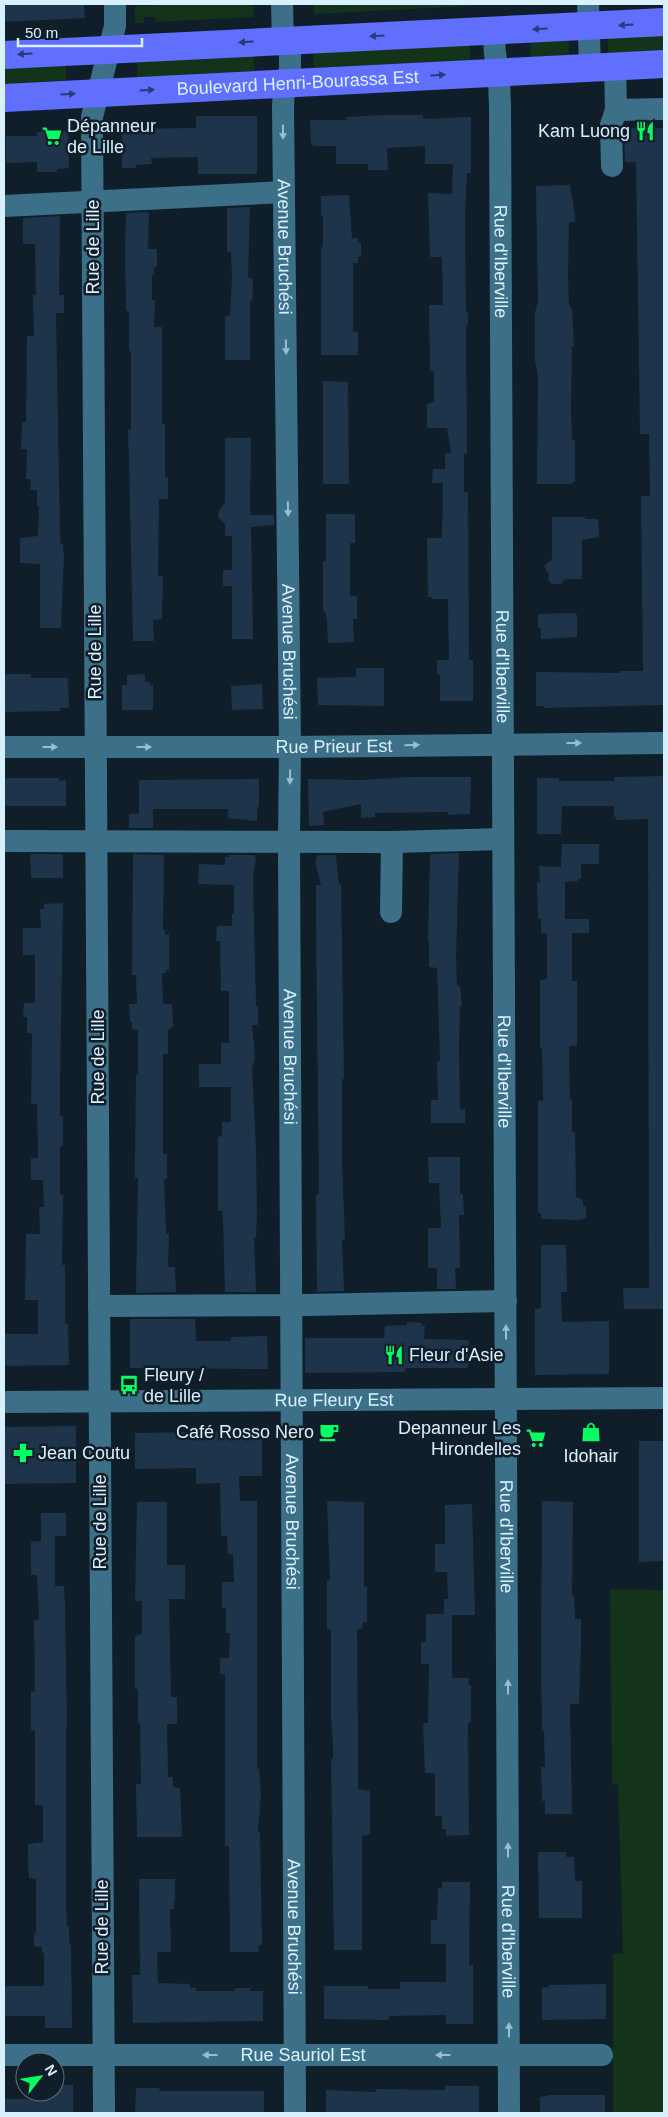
<svg xmlns="http://www.w3.org/2000/svg" width="668" height="2117" font-family="Helvetica,sans-serif">
  <style>
    .green { fill: #13331b }
    .building { fill: #1d344a }
    .lines { fill: none; stroke-linecap: round; stroke-linejoin: round }
    .minor { stroke: #3c7088; stroke-width: 22 }
    .major { stroke: #606ffe; stroke-width: 28 }
    .oneway { fill: #2c3a74 }
    .oneway2 { fill: #9abdcf }
    .labels { text-anchor: middle; stroke-width: 5; stroke-linejoin: round; paint-order: stroke }
    .street-label { font-size: 18px; fill: #d9f0ff; stroke: #101e29 }
    .poi-label { font-size: 18px; fill: #d9f0ff; stroke: #101e29; text-anchor: start }
  </style>
  <rect width="100%" height="100%" fill="#101e29"/>
  <path class="green" d="M182,4H253L254,17L155,22V17H144V23H135V6Z
    M313,4H470V6L314,14Z
    M664,34V51L608,53V37Z
    M569,39V55L531,57L530,41Z
    M470,44V60L314,68L313,53Z
    M253,55L255,71L137,77V61Z
    M66,64V80L4,84V68Z
    M610,1589L664,1590V2113H613V1954H623L618,1785L612,1784Z"/>
  <path class="building" d="M4,4H84L85,18L4,22Z
    M385,115H423V119L471,117V173H467L465,218L466,312L468,313V325H466L467,454H464V492H468L469,660H473V701H440V674H437V660H449L448,599H432V597H428L427,538H442L443,483H432L433,469H445V453H451L447,428H427V404L434,402V371H430L429,305H443L442,257H430L428,193L452,194L453,164H425V146L387,148L388,170H368V164H336V146H313L312,143H311L310,120H346V117Z
    M196,116H257V174H198V157L151,158L152,164L136,165V168H122V129L196,128Z
    M637,123H655V128H664V705L544,708V706H536V672L620,673V671H643L641,496H650L649,434H640L636,162H625L624,128H637Z
    M68,131L69,168L57,169V172H37V162L6,163V136H37V132Z
    M570,185L575,215V222H569L568,277L569,305L572,309L574,346H572L571,408L572,440H575V482H572V484H537L538,378L535,360V312L538,303L536,186Z
    M349,195L352,238H358V243H361V257H358V263H353V332H358V355H321V247H323V216H321V196Z
    M250,207L248,278H252L253,286L252,301H250V360H225V316H230L232,277L231,252H227V208Z
    M149,212L148,249H157V267H154V275H152V300H155L154,327H162V424H165V477H168V499H159L158,576H163L162,619L153,620L154,641H133L129,460L128,430H131V351H129V311H126L125,249L126,213Z
    M60,216L59,295H64V313H56L60,535L61,544H63L64,556L62,603L61,628H40V564L20,563V538L38,536L39,506H37V490H30L31,479H26L27,449H21L22,422H26L27,336H34L33,295H36L35,244H23V218Z
    M323,381L348,382L349,484H323Z
    M225,438H251L250,515H274V525L251,527L253,639H232V586H223V570H232V536H225V524L218,517L219,511L225,502Z
    M326,514H355V543H350V596H357V619H353L354,642L328,643L327,620L325,611H323V561H326Z
    M552,517H585V519H598L599,537L582,540V579H565L561,584H552L549,581L548,578L549,574L544,566L552,559Z
    M574,613L577,615V637L541,639V628H538V614Z
    M356,668H384V706L318,705L317,678L356,677Z
    M4,674H31V678H68L69,708H60V711L4,712Z
    M145,674V682H150V685H153V710H122V685H127V675Z
    M262,684L263,709L232,710L231,686Z
    M664,776V1309H624L623,1288H649L648,819L616,820V817H614V806H562L561,834H537V778H559V781H614V777Z
    M411,777H471L470,814L448,815V812L375,813V817L361,818V804L323,812L324,825L309,826L308,779L361,780Z
    M4,778H59V781L66,780V806H4Z
    M259,779V807H257V821L228,818V809H153V828H129V814H139V780Z
    M562,844H599V864H581V879H578V881L565,882V919H589V933H572V981H577V1046H569L570,1099H572V1132H575L576,1197L583,1200V1206H586V1218L580,1220L541,1219V1213H538V1100L543,1101L542,1048H540V980L547,979V933H541V919H538L537,882H540L539,866L561,867Z
    M459,853L456,957L457,986H460L462,1006H460L459,1049L460,1110L465,1109V1123H431V1100H438L437,1061H440L437,968L429,967V940H428L430,854Z
    M30,854H63V878H31Z
    M133,854L164,855L163,930H165V935L169,934V970H166V973H162L163,1004H172L173,1027L168,1030V1054H163V1154H167V1179H164L166,1234H169L168,1267H175L176,1292L136,1293L138,1178H135V1159L136,1075H138V1030L132,1029V1022H130L129,1004H137L136,975H132Z
    M229,855H254L256,859L253,877L254,924L256,1006H258V1025H252L255,1057L253,1066H252L256,1151L257,1211L256,1237L254,1238L256,1292H225L223,1219L222,1211H218V1136L222,1137V1122H231V1087H199V1064H221V1043H229V991H221L220,941H216L217,926H232V914H234V885L198,884L199,864L225,865V857H229Z
    M318,855H336L339,884H341L344,1079H342V1161L345,1240H342L344,1291L317,1292L316,1194H319L316,921V885H321L315,862Z
    M63,903L60,1081V1116H63V1146H60V1195H63L62,1265H65V1324H68L69,1365L4,1366V1334H38V1300H25L26,1234H40L39,1207H44L43,1180H31V1158H38L37,1104H31L32,1036L31,1033H27V1017H23L24,1003H35V955H23V928H41L40,909H44V904Z
    M428,1157H460V1194H463L464,1215H459L460,1268H455L456,1289H437V1268H428V1228H441L439,1183H429Z
    M541,1245H566L567,1292H561L562,1322L609,1321V1374L535,1375V1309L541,1308Z
    M130,1319H195L196,1341H231V1337L267,1336L268,1369L130,1368Z
    M407,1322L422,1323V1326H425L424,1339L469,1340L468,1368H405V1372L305,1373V1338H384L385,1326L407,1325Z
    M76,1426V1483L4,1484V1427Z
    M262,1431V1476H239L240,1501H257V1769H259L261,1794L258,1832H260L262,1945H259L258,1952H230L229,1846H225V1674H220V1658H229L230,1633H226V1608H222V1582H234L233,1554H228L227,1536H222L221,1534L220,1483L196,1484V1468L135,1469V1433Z
    M639,1441H664V1561L639,1562Z
    M327,1501L364,1502V1587H367V1622H363L362,1629H357L358,1746V1789L370,1791V1834L362,1836V1950H334L331,1759H333V1746L331,1718V1629L327,1630V1580H330Z
    M542,1501L573,1502L572,1595H574L575,1619H581V1644L579,1704H570L572,1814H545V1801H542L541,1767H545L544,1731H542L541,1668Z
    M137,1502H167V1565H185V1599H169L171,1697H177V1724H167L168,1777H173V1787L180,1788L182,1835L180,1837H137L136,1784H141L140,1723H138V1689H135V1636L142,1634V1601H135Z
    M472,1504L475,1615H452V1678H469L468,1685H471V1721L468,1724L469,1835L446,1836V1829H442V1816H435V1773H425L423,1723H428L429,1664H421V1642H426V1614H444V1599H448L447,1572H435V1544H445V1505Z
    M41,1513H66V1536H55V1586H64L65,1604L67,1728H66V1897L67,1926H69V1943L71,1944L72,2028H45V2016H4V1986H42L44,1984V1953H42V1947L34,1946V1933H36V1879L29,1878L28,1859V1844L43,1842V1805H35V1730H31V1691L35,1692L34,1621L39,1619L37,1575H31V1542L41,1541Z
    M538,1852H566V1857H574L575,1881H582V1918H539Z
    M139,1879H175V1901L174,1900V1909H170L171,1952H157L158,1983L190,1984V1988H196V1991H235V1988H250V1991H263V2021L133,2023L132,1975H140Z
    M442,1882H470L469,1965H473V2024H446V2015L389,2016V2020L324,2019V1986H368V1989H400V1982H446V1944H431V1920H437L438,1888L442,1889Z
    M606,1984V2019L542,2020V1988L549,1987V1985Z
    M55,2085H73V2113H4V2099H45V2092H55Z
    M445,2086H479V2113H326V2090L376,2092V2089L445,2090Z
    M136,2088H159L160,2091H264V2113H135Z
    M550,2095H605V2113H540V2097Z"/>
  <g class="lines">
    <g class="minor">
      <path id="s1" d="M282,4L283,40L290,52V70L284,83L283,108L290,747L289,842L295,2113"/>
      <path d="M588,4L590,67"/>
      <path id="s2" d="M496,31C493,46 495,56 498,71C500,81 499,93 500,104L509,2113"/>
      <path d="M615,66L616,110L664,109"/>
      <path d="M612,166L611,125L616,110"/>
      <path d="M4,206L284,192"/>
      <path id="s3" d="M4,747H290L664,743"/>
      <path d="M4,841L392,842L503,839"/>
      <path d="M391,912L392,842"/>
      <path d="M99,1306L306,1305L506,1301"/>
      <path id="s4" d="M4,1402L664,1398"/>
      <path id="s5" d="M4,2055H602"/>
      <path d="M104,2113L92,117L115,26V4"/>
    </g>
    <g class="major">
      <path d="M4,55L664,22"/>
      <path id="s6" d="M4,98L664,64"/>
    </g>
  </g>
  <defs><path id="oneway-solid" d="M-6-.8H1V-3.2L6.5 0L1 3.2V.8H-6Z" transform="scale(1.25)"/></defs>
  <g class="oneway">
    <use href="#oneway-solid" transform="translate(626 25) rotate(177)"/>
    <use href="#oneway-solid" transform="translate(540 29) rotate(177)"/>
    <use href="#oneway-solid" transform="translate(377 36) rotate(177)"/>
    <use href="#oneway-solid" transform="translate(246 42) rotate(177)"/>
    <use href="#oneway-solid" transform="translate(25 54) rotate(177)"/>
    <use href="#oneway-solid" transform="translate(438 75) rotate(-3)"/>
    <use href="#oneway-solid" transform="translate(147 90) rotate(-3)"/>
    <use href="#oneway-solid" transform="translate(68 94) rotate(-3)"/>
  </g>
  <g class="oneway2">
    <use href="#oneway-solid" transform="translate(283 132) rotate(89)"/>
    <use href="#oneway-solid" transform="translate(286 347) rotate(89)"/>
    <use href="#oneway-solid" transform="translate(288 509) rotate(89)"/>
    <use href="#oneway-solid" transform="translate(574 743)"/>
    <use href="#oneway-solid" transform="translate(412 745) rotate(-1)"/>
    <use href="#oneway-solid" transform="translate(50 747)"/>
    <use href="#oneway-solid" transform="translate(144 747)"/>
    <use href="#oneway-solid" transform="translate(290 777) rotate(91)"/>
    <use href="#oneway-solid" transform="translate(506 1332) rotate(-90)"/>
    <use href="#oneway-solid" transform="translate(508 1687) rotate(-90)"/>
    <use href="#oneway-solid" transform="translate(508 1850) rotate(-90)"/>
    <use href="#oneway-solid" transform="translate(509 2030) rotate(-90)"/>
    <use href="#oneway-solid" transform="translate(210 2055) rotate(180)"/>
    <use href="#oneway-solid" transform="translate(443 2055) rotate(-180)"/>
  </g>
  <defs>
    <symbol id="restaurant-bare" viewBox="-9 -9 18 18"><path d="M-5-6h1v4h1v-4h1v4h1v-4h1v5L-1.5 .5V6h-2V.5L-5-1ZM5-6V6H3V1.5H1.5Q1.5-4 5-6Z" fill="#06fe65" stroke="#101e29" stroke-width="2.5" paint-order="stroke"/></symbol>
    <symbol id="supermarket-bare" viewBox="-9 -9 18 18"><path d="M-6-5.5h2.5l.6 2H6L4.5 2H-2.5L-4.4-4H-6ZM-1.5 3.2a1.3 1.3 0 1 0 .1 0ZM3 3.2a1.3 1.3 0 1 0 .1 0Z" fill="#06fe65" stroke="#101e29" stroke-width="2.5" paint-order="stroke"/></symbol>
    <symbol id="bus-bare" viewBox="-9 -9 18 18"><path d="M-5-6H5V4H4V6H2V4H-2V6H-4V4H-5ZM-3.5-4V0h7V-4ZM-3.5 1.2v1.5H-2V1.2ZM2 1.2v1.5H3.5V1.2Z" fill="#06fe65" stroke="#101e29" stroke-width="2.5" paint-order="stroke"/></symbol>
    <symbol id="cafe-bare" viewBox="-9 -9 18 18"><path d="M-5.5-4.5H6V0H3Q3 3.5 0 3.5H-2.5Q-5.5 3.5-5.5 0ZM3-3.2v2h1.7v-2ZM-6 4.5H4V6H-6Z" fill="#06fe65" stroke="#101e29" stroke-width="2.5" paint-order="stroke"/></symbol>
    <symbol id="shop-bare" viewBox="-9 -9 18 18"><path d="M-5-2.5h2.3a2.7 3.5 0 0 1 5.4 0H5L5.5 6h-11ZM-1.5-2.5h3a1.5 2.3 0 0 0-3 0Z" fill="#06fe65" stroke="#101e29" stroke-width="2.5" paint-order="stroke"/></symbol>
    <symbol id="pharmacy-bare" viewBox="-9 -9 18 18"><path d="M-2-6h4v4h4v4h-4v4h-4v-4h-4v-4h4Z" fill="#06fe65" stroke="#101e29" stroke-width="2.5" paint-order="stroke"/></symbol>
  </defs>
  <g fill-rule="evenodd">
    <use href="#restaurant-bare" x="631" y="117" width="28" height="28"/>
    <use href="#supermarket-bare" x="38" y="122" width="28" height="28"/>
    <use href="#restaurant-bare" x="380" y="1341" width="28" height="28"/>
    <use href="#bus-bare" x="115" y="1371" width="28" height="28"/>
    <use href="#cafe-bare" x="315" y="1418" width="28" height="28"/>
    <use href="#shop-bare" x="577" y="1418" width="28" height="28"/>
    <use href="#supermarket-bare" x="522" y="1424" width="28" height="28"/>
    <use href="#pharmacy-bare" x="9" y="1439" width="28" height="28"/>
  </g>
  <g class="labels">
    <g class="street-label">
      <text dy="6" stroke="none"><textPath href="#s6" startOffset="294">Boulevard Henri-Bourassa Est</textPath></text>
      <text transform="translate(93 247) rotate(-90)" y="6">Rue de Lille</text>
      <text dy="6" stroke="none"><textPath href="#s1" startOffset="246">Avenue Bruchési</textPath></text>
      <text dy="6" stroke="none"><textPath href="#s2" startOffset="231">Rue d'Iberville</textPath></text>
      <text transform="translate(95 652) rotate(-90)" y="6">Rue de Lille</text>
      <text dy="6" stroke="none"><textPath href="#s1" startOffset="651">Avenue Bruchési</textPath></text>
      <text dy="6" stroke="none"><textPath href="#s2" startOffset="636">Rue d'Iberville</textPath></text>
      <text dy="6" stroke="none"><textPath href="#s3" startOffset="330">Rue Prieur Est</textPath></text>
      <text transform="translate(98 1057) rotate(-90)" y="6">Rue de Lille</text>
      <text dy="6" stroke="none"><textPath href="#s1" startOffset="1056">Avenue Bruchési</textPath></text>
      <text dy="6" stroke="none"><textPath href="#s2" startOffset="1041">Rue d'Iberville</textPath></text>
      <text dy="6" stroke="none"><textPath href="#s4" startOffset="330">Rue Fleury Est</textPath></text>
      <text transform="translate(100 1522) rotate(-90)" y="6">Rue de Lille</text>
      <text dy="6" stroke="none"><textPath href="#s1" startOffset="1521">Avenue Bruchési</textPath></text>
      <text dy="6" stroke="none"><textPath href="#s2" startOffset="1506">Rue d'Iberville</textPath></text>
      <text transform="translate(102 1927) rotate(-90)" y="6">Rue de Lille</text>
      <text dy="6" stroke="none"><textPath href="#s1" startOffset="1926">Avenue Bruchési</textPath></text>
      <text dy="6" stroke="none"><textPath href="#s2" startOffset="1911">Rue d'Iberville</textPath></text>
      <text dy="6" stroke="none"><textPath href="#s5" startOffset="299">Rue Sauriol Est</textPath></text>
    </g>
    <g class="poi-label">
      <text x="67" y="132">Dépanneur<tspan x="67" dy="21">de Lille</tspan></text>
      <text x="630" y="137" text-anchor="end">Kam Luong</text>
      <text x="409" y="1361">Fleur d'Asie</text>
      <text x="144" y="1381">Fleury /<tspan x="144" dy="21">de Lille</tspan></text>
      <text x="521" y="1434" text-anchor="end">Depanneur Les<tspan x="521" dy="21">Hirondelles</tspan></text>
      <text x="314" y="1438" text-anchor="end">Café Rosso Nero</text>
      <text x="38" y="1459">Jean Coutu</text>
      <text x="591" y="1462" text-anchor="middle">Idohair</text>
    </g>
  </g>
  <rect width="668" height="2117" fill="none" stroke="#d9f0ff" stroke-width="10"/>
  <g transform="translate(40 2077) rotate(59)"><circle r="24" fill="#101e29" stroke="#60727f"/>
  <path d="M0-4L9 19L0 12L-9 19Z" fill="#06fe65"/>
  <text y="-8" font-size="14" font-weight="bold" text-anchor="middle" fill="#d9f0ff">N</text>
  </g>
  <path d="M18 38v8h124v-8" fill="none" stroke="#d9f0ff" stroke-width="2.5"/>
  <text x="25" y="38" font-size="15" fill="#d9f0ff" stroke="#101e29" stroke-width="4" paint-order="stroke">50 m</text>
</svg>
